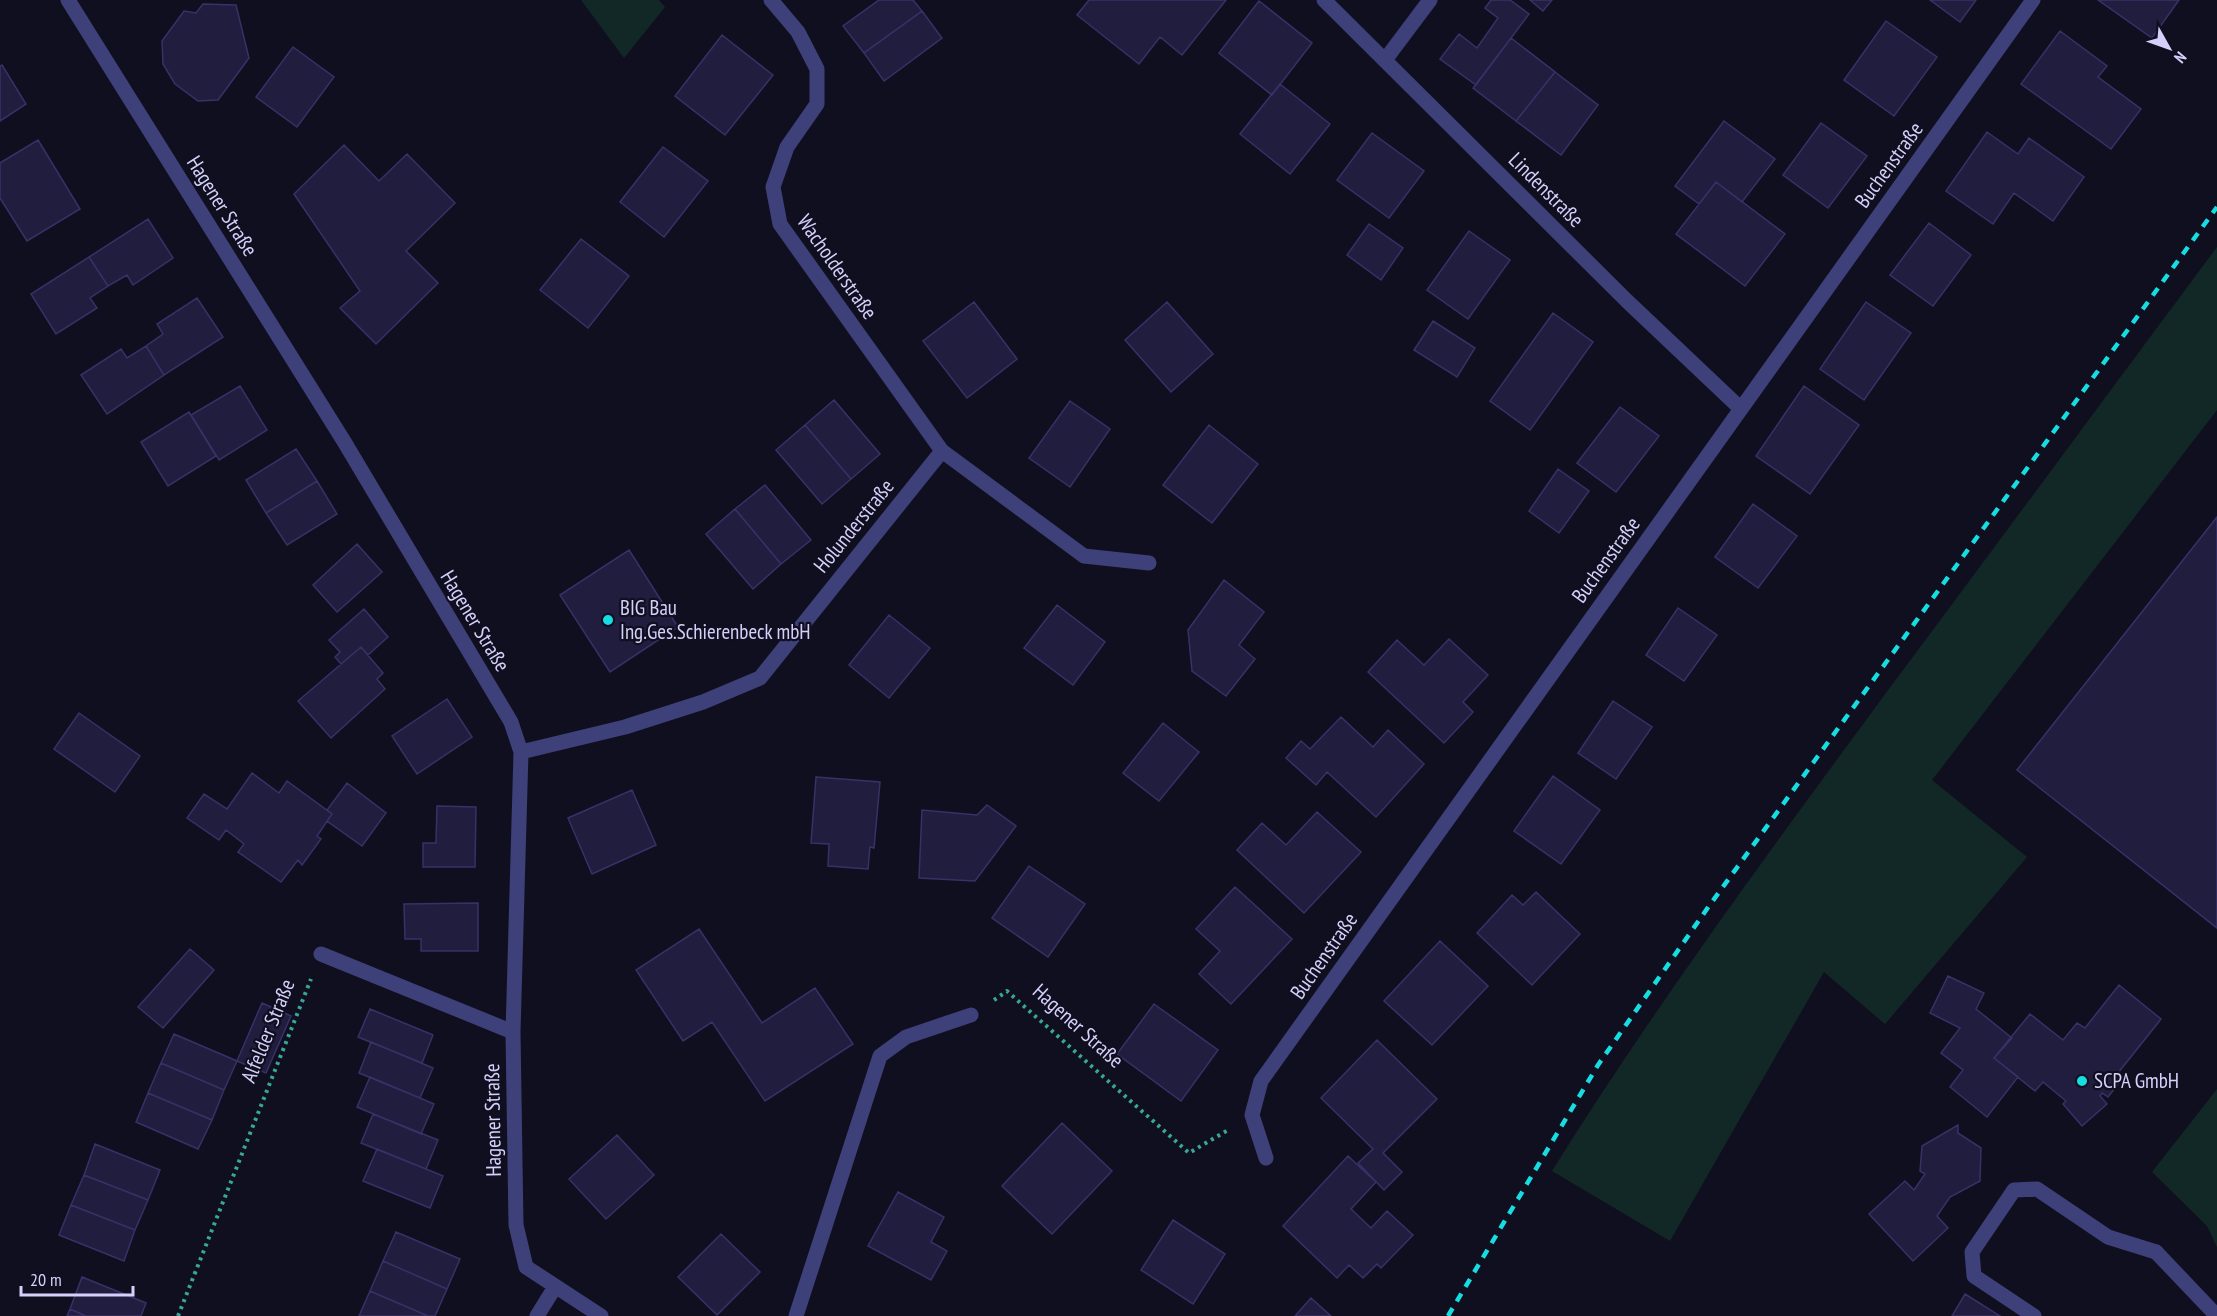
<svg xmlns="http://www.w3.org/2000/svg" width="2217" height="1316" font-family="'PT Sans Narrow',sans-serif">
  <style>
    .green { fill: #122826 }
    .building { fill: #211d3e; stroke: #383168; stroke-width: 1.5 }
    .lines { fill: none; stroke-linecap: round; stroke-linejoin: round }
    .path { stroke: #39a798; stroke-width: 4; stroke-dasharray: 3 4.5; stroke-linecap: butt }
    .service { stroke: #3e407a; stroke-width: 15 }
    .minor { stroke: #3e407a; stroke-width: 15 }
    .rail { stroke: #16dde2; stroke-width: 4.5; stroke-dasharray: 9 8; stroke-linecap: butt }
    .poi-dot { fill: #16dde2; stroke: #100f1f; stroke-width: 2 }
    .labels { text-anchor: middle; stroke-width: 4.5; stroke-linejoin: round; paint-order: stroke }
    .street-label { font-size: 21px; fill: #d3d1fb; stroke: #100f1f }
    .poi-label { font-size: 21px; fill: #d3d1fb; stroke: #100f1f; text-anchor: start }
  </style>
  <rect width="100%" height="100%" fill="#100f1f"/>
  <path class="green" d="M581,0H659L665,7L624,58Z
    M2217,247V410L1932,780L2027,857L1885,1024L1824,972L1670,1241L1552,1171C1655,1006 1771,849 1886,693C1997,544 2107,395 2217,247Z
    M2217,1089V1247L2207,1226L2152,1172Z"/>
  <path class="building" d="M879,0H913L922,11L864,53L843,26Z
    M1089,0H1226L1182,55L1160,37L1139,64L1077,15Z
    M1491,0H1510L1529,14L1476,85L1440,59L1459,34L1477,48L1498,18L1485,8Z
    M1530,0H1552L1543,11Z
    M1930,0H1976L1960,22Z
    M2098,0H2179L2152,38Z
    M1259,1L1312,43L1272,95L1219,53Z
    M203,4L236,5L249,58L218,100L198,101L175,84L163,64L162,41L184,11L196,13Z
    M922,11L942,38L884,81L864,53Z
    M1886,21L1937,57L1894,116L1844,80Z
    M2060,31L2107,66L2098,77L2141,109L2111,149L2021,84Z
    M722,35L773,75L725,135L675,96Z
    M1511,38L1555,72L1516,121L1473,88Z
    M293,47L334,77L297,127L256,97Z
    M2,65L26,104L0,121V66Z
    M1555,72L1598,105L1561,155L1516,121Z
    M1280,84L1330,124L1290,174L1240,134Z
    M1724,121L1775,159L1742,202L1716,182L1699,204L1675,186Z
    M1821,123L1867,156L1828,208L1783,175Z
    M1987,132L2018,154L2029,138L2084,177L2053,221L2014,193L1993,224L1946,191Z
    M1372,133L1424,171L1389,218L1337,180Z
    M38,140L80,209L27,241L0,198V163Z
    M344,145L379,181L407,154L455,203L406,251L438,283L376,344L340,308L360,291L294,194Z
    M663,147L708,181L664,237L620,202Z
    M1716,182L1785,234L1745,286L1676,234Z
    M148,219L173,258L133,285L127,275L108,286L89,257Z
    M1929,223L1971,255L1933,306L1890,275Z
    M1369,224L1403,248L1381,280L1347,255Z
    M1469,231L1510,260L1468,319L1427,290Z
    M581,239L629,276L588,328L540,290Z
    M89,257L108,286L90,298L97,308L56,334L31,294Z
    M197,298L223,337L164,375L146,346L163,334L157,324Z
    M974,302L1017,359L967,398L923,341Z
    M1167,302L1213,354L1171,392L1125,340Z
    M1866,302L1911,333L1864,400L1820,369Z
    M1553,313L1593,342L1530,430L1490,401Z
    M1433,321L1475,348L1457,377L1414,350Z
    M146,346L164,375L107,414L81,375L121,349L127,358Z
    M240,386L267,430L219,460L191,415Z
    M1804,386L1859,425L1810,494L1756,456Z
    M834,400L880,454L851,479L805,425Z
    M1070,401L1110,429L1070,487L1029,458Z
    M1620,407L1659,436L1616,492L1577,463Z
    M189,412L216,456L168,486L141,442Z
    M805,425L851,479L822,504L776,450Z
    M1209,425L1258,464L1212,523L1163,485Z
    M296,449L317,481L266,513L246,480Z
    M1558,469L1589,491L1559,533L1529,511Z
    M317,481L337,514L287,545L266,513Z
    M765,485L811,540L781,564L735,509Z
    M1753,504L1797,536L1758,588L1715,557Z
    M735,509L781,564L753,589L706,534Z
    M2217,517V928L2017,770Z
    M357,544L382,572L337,612L313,585Z
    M629,550L678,627L610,672L560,595Z
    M1224,580L1264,612L1239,645L1255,659L1226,696L1192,671L1188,630Z
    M1057,605L1105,642L1073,685L1024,648Z
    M1678,608L1717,635L1684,681L1646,655Z
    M364,609L388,637L368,655L361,647L341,664L335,657L340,652L329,640Z
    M889,615L930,648L889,698L849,665Z
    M1449,639L1488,675L1463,702L1473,712L1444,743L1368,672L1397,640L1424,665Z
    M361,647L383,673L377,679L385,689L331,738L298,701Z
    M447,699L472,737L417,774L392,736Z
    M1613,701L1652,727L1616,779L1578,753Z
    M79,713L140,756L115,792L54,749Z
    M1341,717L1373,747L1388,730L1424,764L1376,817L1327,772L1316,785L1286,758L1301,741L1310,749Z
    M1163,723L1199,752L1159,801L1123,773Z
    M252,773L279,793L287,781L332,814L317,836L321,839L302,865L298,860L281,882L238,852L244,844L226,830L219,840L187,818L204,794L227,809Z
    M1553,776L1600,810L1561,864L1514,831Z
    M816,777L880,782L874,848L870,847L868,869L828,866L829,844L811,843Z
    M347,783L386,813L362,846L327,821L332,814L327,810Z
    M632,790L656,845L592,874L568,818Z
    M987,805L1016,826L975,881L919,878L922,810L977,815Z
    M437,806L476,807L475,867H423V843H436Z
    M1317,812L1361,852L1304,913L1237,850L1262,823L1286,845Z
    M1029,866L1085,904L1048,957L992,918Z
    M1235,887L1292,939L1231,1004L1199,974L1220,951L1196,929Z
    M1536,892L1580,934L1532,985L1477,933L1512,895L1523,905Z
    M478,903V951H421V939H405L404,904Z
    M699,929L762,1023L815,988L853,1044L765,1101L712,1022L683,1041L636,970Z
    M1440,941L1488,986L1432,1045L1384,1001Z
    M190,949L214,970L163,1028L138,1007Z
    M1948,976L1984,993L1976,1009L2012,1038L1994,1058L2018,1077L1987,1117L1950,1087L1963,1070L1941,1053L1960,1028L1930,1013Z
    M2119,985L2161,1019L2118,1073L2123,1078L2108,1097L2102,1093L2100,1096L2107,1104L2082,1126L2063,1104L2066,1101L2043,1082L2035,1091L1994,1058L2030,1014L2063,1040L2077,1023L2085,1028Z
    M262,1003L291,1016L266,1073L237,1061Z
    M1154,1004L1218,1050L1181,1101L1117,1054Z
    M370,1009L433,1035L422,1063L358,1037Z
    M174,1034L237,1061L224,1090L161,1063Z
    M1377,1040L1437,1099L1383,1153L1402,1172L1384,1190L1358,1163L1373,1149L1321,1098Z
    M371,1042L433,1068L420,1098L359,1073Z
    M161,1063L224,1090L212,1120L148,1093Z
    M370,1077L434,1104L421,1134L357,1107Z
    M148,1093L212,1120L198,1149L136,1122Z
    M373,1114L438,1140L426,1169L361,1143Z
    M1062,1123L1112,1171L1052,1234L1002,1186Z
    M1958,1125V1133L1981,1148L1980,1181L1950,1197L1937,1216L1948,1228L1913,1261L1869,1214L1905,1181L1914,1190L1925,1174L1920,1171L1922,1146Z
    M617,1135L654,1175L606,1219L569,1179Z
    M95,1144L160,1170L148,1200L84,1175Z
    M377,1149L443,1176L430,1208L363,1181Z
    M1348,1156L1376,1182L1351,1209L1371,1228L1387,1211L1413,1235L1381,1268L1377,1264L1363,1278L1349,1265L1337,1278L1283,1226Z
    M84,1175L148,1200L135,1230L71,1205Z
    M898,1192L944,1217L931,1242L947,1251L931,1280L868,1246Z
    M71,1205L135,1230L124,1261L59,1235Z
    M1173,1220L1225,1254L1193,1304L1141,1270Z
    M396,1232L460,1259L447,1289L383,1261Z
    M721,1234L760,1272L717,1315L678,1277Z
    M383,1261L447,1289L435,1316H428L370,1291Z
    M82,1277L146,1303L141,1316H86L70,1309Z
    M370,1291L428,1316H359Z
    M1965,1294L2000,1316H1952Z
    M1311,1298L1331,1316H1295Z
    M70,1309L86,1316H67Z"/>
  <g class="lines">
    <path class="path" d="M994,1000L1007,991L1189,1153L1228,1130
      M178,1316L311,979"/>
    <path class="service" d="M2034,1316L1974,1276L1972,1252L2014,1190L2037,1189L2108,1237L2156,1252"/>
    <path class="minor" d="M68,0L345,443L511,722L521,752L513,1032L516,1225L526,1267L601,1316
      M771,0L798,32L817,69V104L787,147L773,187L780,224L942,451
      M1324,0L1627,301L1740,408
      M1385,60L1430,0
      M521,752L625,727L703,702L760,678L942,451L1084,556L1149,563
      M321,954L513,1032
      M1266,1158L1252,1115L1261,1081L2033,0
      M2156,1252L2217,1316
      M537,1316L555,1287
      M796,1316L880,1056L906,1037L971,1015"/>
    <path class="rail" d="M1448,1316L1598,1065L1709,906L2217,207"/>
  </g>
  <g class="poi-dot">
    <circle cx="608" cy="620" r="6"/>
    <circle cx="2082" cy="1081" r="6"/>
  </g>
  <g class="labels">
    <g class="street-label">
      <text transform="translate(1889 165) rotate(-54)" y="7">Buchenstraße</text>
      <text transform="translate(1546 190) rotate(45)" y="7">Lindenstraße</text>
      <text transform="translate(222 206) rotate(58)" y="7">Hagener Straße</text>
      <text transform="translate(837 267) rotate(55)" y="7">Wacholderstraße</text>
      <text transform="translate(854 526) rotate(-51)" y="7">Holunderstraße</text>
      <text transform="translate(1606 560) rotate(-54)" y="7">Buchenstraße</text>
      <text transform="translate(475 621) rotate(59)" y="7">Hagener Straße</text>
      <text transform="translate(1324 956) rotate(-55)" y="7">Buchenstraße</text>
      <text transform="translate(1078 1026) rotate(42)" y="7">Hagener Straße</text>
      <text transform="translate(268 1031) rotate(-68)" y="7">Alfelder Straße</text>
      <text transform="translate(493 1120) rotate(-91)" y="7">Hagener Straße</text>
    </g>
    <g class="poi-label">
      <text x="620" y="615">BIG Bau<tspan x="620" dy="24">Ing.Ges.Schierenbeck mbH</tspan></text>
      <text x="2094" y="1088">SCPA GmbH</text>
    </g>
  </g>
  <g transform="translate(2169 48) rotate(130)" stroke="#100f1f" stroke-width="4.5" paint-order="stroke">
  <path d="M0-4.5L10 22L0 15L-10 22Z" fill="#d3d1fb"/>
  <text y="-9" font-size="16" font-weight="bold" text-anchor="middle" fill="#d3d1fb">N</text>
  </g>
  <path d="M21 1286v9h112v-9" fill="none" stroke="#d3d1fb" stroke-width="3"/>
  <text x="30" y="1286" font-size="18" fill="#d3d1fb" stroke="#100f1f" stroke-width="4.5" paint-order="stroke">20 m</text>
</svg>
